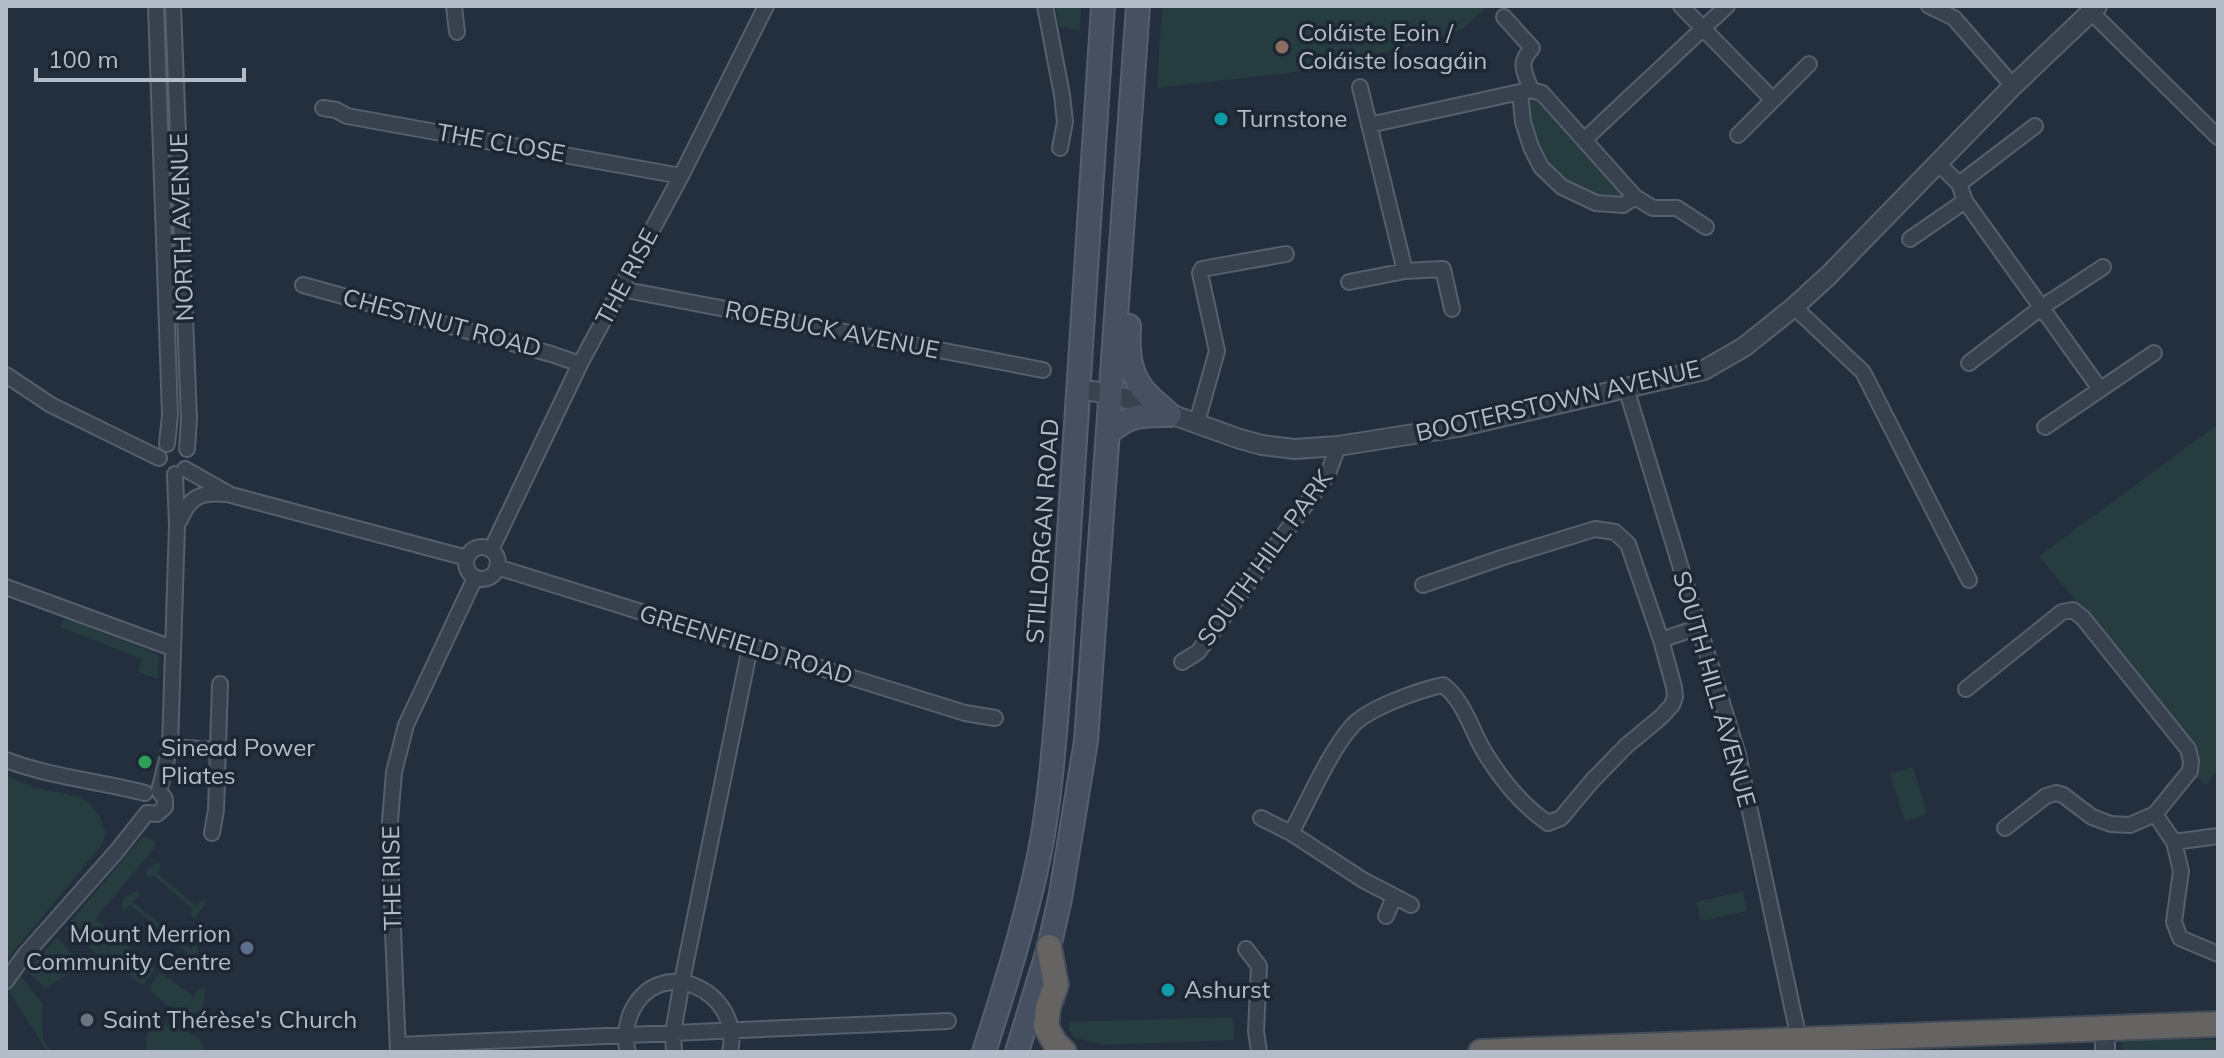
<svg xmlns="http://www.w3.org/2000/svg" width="2224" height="1058" font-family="Mulish,sans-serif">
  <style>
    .green { fill: #263c3f }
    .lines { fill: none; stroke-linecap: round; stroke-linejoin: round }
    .minor-casing { stroke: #565f6c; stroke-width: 18 }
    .tertiary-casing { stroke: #565f6c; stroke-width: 22 }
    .secondary-casing { stroke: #565f6c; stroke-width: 26 }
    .trunk-casing { stroke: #434c59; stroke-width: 28 }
    .minor { stroke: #38414e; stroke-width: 14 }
    .tertiary { stroke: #38414e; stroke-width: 18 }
    .secondary { stroke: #465061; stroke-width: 22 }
    .trunk { stroke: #656462; stroke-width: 24 }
    .education-dot { fill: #8d6e63; stroke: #1d2633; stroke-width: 3 }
    .culture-dot { fill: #0f9aa8; stroke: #1d2633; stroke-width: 3 }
    .leisure-dot { fill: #2e9e5b; stroke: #1d2633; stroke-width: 3 }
    .service-dot { fill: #5c6f8a; stroke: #1d2633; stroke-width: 3 }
    .worship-dot { fill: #6b7280; stroke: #1d2633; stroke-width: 3 }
    .labels { text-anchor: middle; stroke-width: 7; stroke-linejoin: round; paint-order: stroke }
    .poi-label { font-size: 24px; fill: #b4bcc9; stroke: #1d2633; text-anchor: start }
    .street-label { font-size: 24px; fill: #b4bcc9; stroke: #1d2633 }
  </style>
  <rect width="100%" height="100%" fill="#242f3e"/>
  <path class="green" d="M1055,6H1081L1080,31L1060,27Z
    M1162,6H1488L1462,29L1433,41L1296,72L1157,88Z
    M1535,99L1622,194L1618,198L1592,194L1552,171L1532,133L1529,103Z
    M2218,424V773L2214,774L2206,785L2194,776L2198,758L2194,745L2039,556Z
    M65,618L155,653L159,658L158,679L138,672L142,659L60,627Z
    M1913,767L1927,814L1905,821L1890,774Z
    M6,776C18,780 30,786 42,789C76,797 94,793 106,833L102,845L6,961Z
    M143,836L156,842L153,850L95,919L155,969L143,985L103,959L65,928Z
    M158,862L161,866L157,873L196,906L202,900L206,904L194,918L190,914L193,909L154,876L149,879L145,871Z
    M136,891L140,894L133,902L190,949L196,943L199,951L188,962L184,959L187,952L130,905L124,910L121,905L124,898Z
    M1743,891L1747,911L1701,921L1696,902Z
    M57,938L81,963L72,969L74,971L45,988L27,971Z
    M160,972L193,996L200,989H205L203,1014C175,1010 168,1009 149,988Z
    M21,976L42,1003L43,1039L51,1052H48L8,990Z
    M1233,1017L1234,1040L1101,1045L1074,1037L1069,1030V1022Z
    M160,1024C180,1026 199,1032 206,1052H147L146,1039L150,1027Z
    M2123,1038L2218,1040V1052H2121Z"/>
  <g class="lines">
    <defs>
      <path id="minor" d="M156,6L170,415L167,444
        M173,6L189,419L187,449
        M454,6L457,32
        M1045,6L1062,95L1065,122L1060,148
        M1681,6L1773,100
        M1929,6L1954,18L2013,86
        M2091,12L2218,137
        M1504,17L1532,48C1517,64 1525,72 1531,90L1520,92L1523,122L1531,147L1541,167L1562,187L1596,203L1623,205L1635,197L1653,208H1677L1706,227
        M1360,87L1405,271
        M1531,90L1542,93L1635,197
        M323,108L336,110L347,116L681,176
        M1369,125L1520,92
        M1738,135L1809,64
        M1584,140L1727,6
        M1938,163L1959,184L1965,201L2100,389
        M1959,184L2035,126
        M1910,239L1965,201
        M1349,282L1405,271L1443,269L1452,309
        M303,285L551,354L580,364
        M621,289L1043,370
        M1794,307L1863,372L1969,580
        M1969,363L2042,307L2103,267
        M6,375L51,405L159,458
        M1626,388L1738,755L1799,1039
        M1197,422L1217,351L1200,273L1202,269L1286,254
        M2045,427L2154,353
        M185,469L231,495L467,558
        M180,520C190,496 201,492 226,494
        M466 563a16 16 0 1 1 32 0a16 16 0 1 1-32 0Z
        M491,550L580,364L681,176L766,6
        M497,567L965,713L995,718
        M6,587L172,648
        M1661,640L1699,627
        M1182,662L1198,652L1328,474L1338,446
        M1966,689L2062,612L2073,610L2083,618L2188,749L2191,761L2190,771L2155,814L2130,825L2111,824L2092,817L2063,795L2056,793L2046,796L2005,828
        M170,747L217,750
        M6,760C51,777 99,781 145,793
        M159,791L170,747L177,525L175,474
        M147,813L157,814L165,807V799L159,791
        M2155,814L2174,842L2181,871L2174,922L2180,938L2218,954
        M1261,818L1291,833
        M212,833L216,810L220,684
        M2174,842L2218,836
        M1411,905L1363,880L1291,833C1308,802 1330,750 1353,725C1369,708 1419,690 1443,685C1464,700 1472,732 1485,753C1501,779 1523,806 1548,823L1561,818L1592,781L1626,746L1661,717L1672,705L1675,697L1674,687L1661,640L1628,544L1615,532L1595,529L1501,558L1423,585
        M1386,916L1394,897
        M1246,949L1259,966L1256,1031L1259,1052
        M6,981L24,956L117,851L147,813
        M398,1045L948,1021
        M398,1052L389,833L394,772L406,725L475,578
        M628,1052C624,1039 626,1028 630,1015C657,950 744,991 730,1052
        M674,1052L673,1033L682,981L750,647"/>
      <path id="tertiary" d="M1078,389L1111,394L1128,399L1240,439L1262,445L1295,449L1338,446L1458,427L1704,370L1744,347L1794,307L1828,276L2013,86L2097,6
        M2105,1027V1052"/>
      <path id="secondary" d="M1129,326C1128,346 1128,370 1142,388C1149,398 1161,406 1170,415
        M1108,433C1131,414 1142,415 1170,415
        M984,1052C1005,987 1025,923 1039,856C1051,796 1055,733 1060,672L1103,6
        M1017,1052L1049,947L1060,899L1086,741L1138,6"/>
      <path id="trunk" d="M1049,947L1056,985L1048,1007L1046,1027L1055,1043L1064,1052
        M1481,1052L2218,1024"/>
    </defs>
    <use href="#minor" class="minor-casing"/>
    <use href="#tertiary" class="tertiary-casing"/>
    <use href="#secondary" class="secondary-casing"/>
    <use href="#trunk" class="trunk-casing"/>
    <use href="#minor" class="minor"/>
    <use href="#tertiary" class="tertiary"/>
    <use href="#secondary" class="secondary"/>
    <use href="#trunk" class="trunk"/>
  </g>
  <circle class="education-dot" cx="1282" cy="47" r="8"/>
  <g class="culture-dot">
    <circle cx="1221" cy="119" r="8"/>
    <circle cx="1168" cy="990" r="8"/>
  </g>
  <circle class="leisure-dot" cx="145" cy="762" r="8"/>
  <circle class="service-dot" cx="247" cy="948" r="8"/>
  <circle class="worship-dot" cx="87" cy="1020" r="8"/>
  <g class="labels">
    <g class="poi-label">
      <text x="1298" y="41">Coláiste Eoin /<tspan x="1298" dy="28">Coláiste Íosagáin</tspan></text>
      <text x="1237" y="127">Turnstone</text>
      <text x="161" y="756">Sinead Power<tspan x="161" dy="28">Pliates</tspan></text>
      <text x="231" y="942" text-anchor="end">Mount Merrion<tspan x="231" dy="28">Community Centre</tspan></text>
      <text x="1184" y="998">Ashurst</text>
      <text x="103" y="1028">Saint Thérèse's Church</text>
    </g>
    <g class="street-label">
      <text transform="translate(501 143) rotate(10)" y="8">THE CLOSE</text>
      <text transform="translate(182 227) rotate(-92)" y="8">NORTH AVENUE</text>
      <text transform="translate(627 277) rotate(-62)" y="8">THE RISE</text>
      <text transform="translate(442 323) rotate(15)" y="8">CHESTNUT ROAD</text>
      <text transform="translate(832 330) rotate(11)" y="8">ROEBUCK AVENUE</text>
      <text transform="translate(1558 401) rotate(-13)" y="8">BOOTERSTOWN AVENUE</text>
      <text transform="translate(1043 531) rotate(-86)" y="8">STILLORGAN ROAD</text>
      <text transform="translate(1265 558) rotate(-54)" y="8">SOUTH HILL PARK</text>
      <text transform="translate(746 645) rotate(17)" y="8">GREENFIELD ROAD</text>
      <text transform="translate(1714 689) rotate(74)" y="8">SOUTH HILL AVENUE</text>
      <text transform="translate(392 878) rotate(-91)" y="8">THE RISE</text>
    </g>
  </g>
  <rect width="2224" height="1058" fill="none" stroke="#b4bcc9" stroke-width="16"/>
  <path d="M36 68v12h208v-12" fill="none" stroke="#b4bcc9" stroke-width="4"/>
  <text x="48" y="68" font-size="24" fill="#b4bcc9" stroke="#1d2633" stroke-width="6" paint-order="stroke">100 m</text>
</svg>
